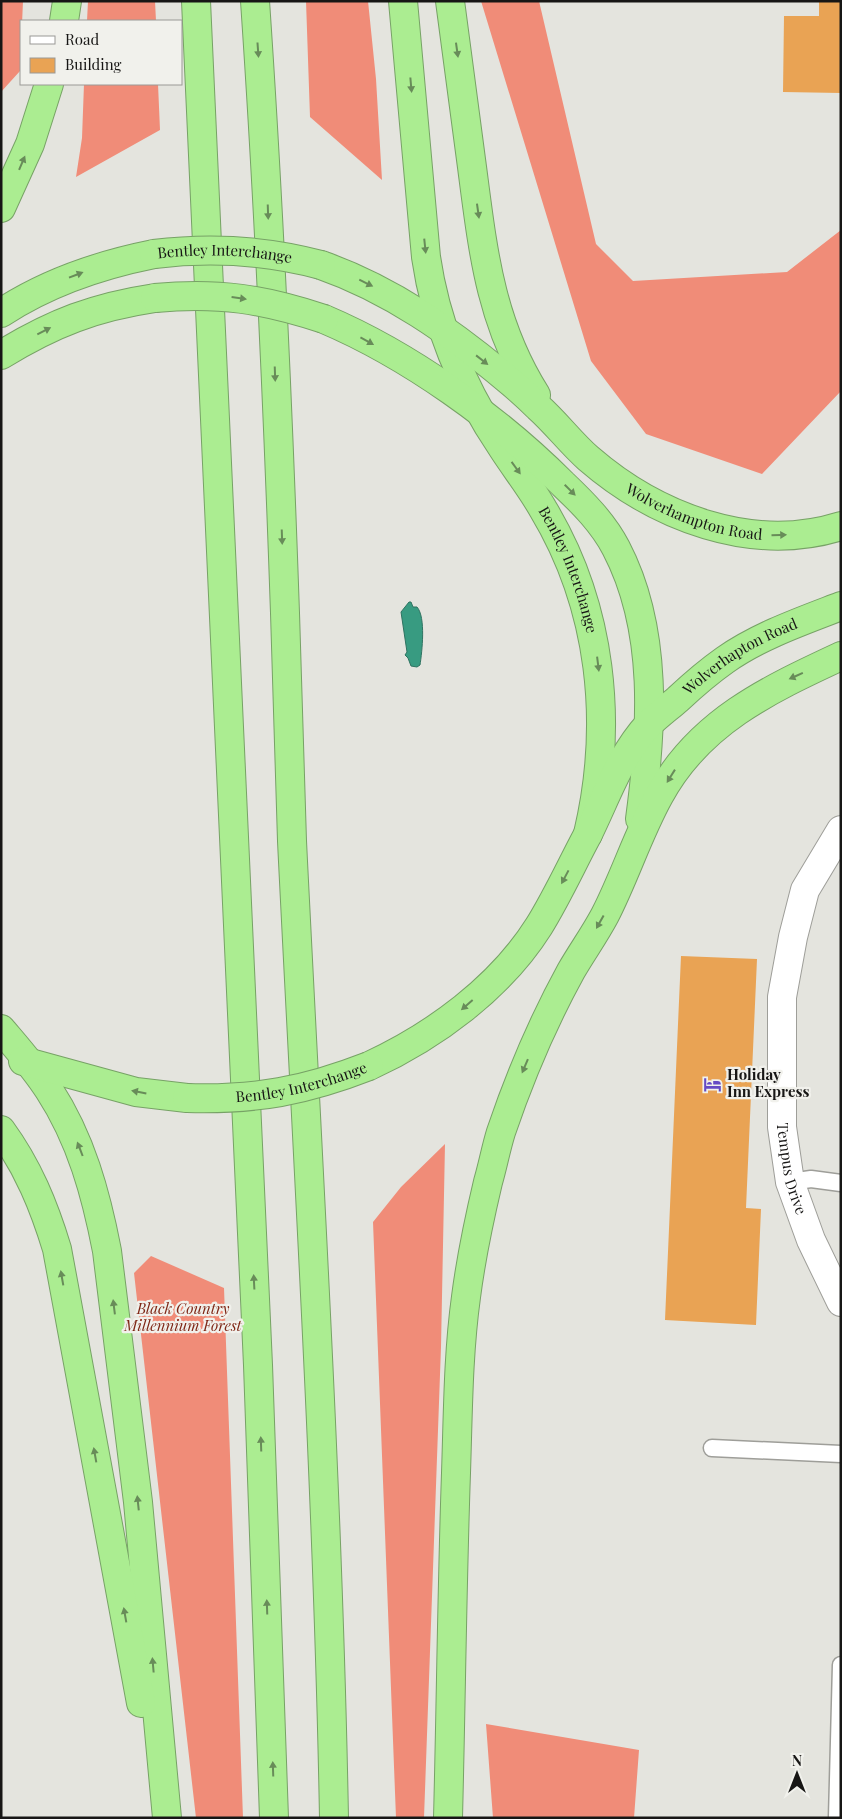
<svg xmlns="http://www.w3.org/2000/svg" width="842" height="1819" font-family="'Playfair Display',serif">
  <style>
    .forest { fill: #f08c78 }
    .water { fill: #389b81; stroke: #2e7361 }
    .building { fill: #e9a354 }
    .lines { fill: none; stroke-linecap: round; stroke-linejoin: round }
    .lane-casing { stroke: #9e9e99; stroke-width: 19 }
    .street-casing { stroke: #9e9e99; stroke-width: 30 }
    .highway-casing { stroke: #77a266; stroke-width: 30 }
    .lane { stroke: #fff; stroke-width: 16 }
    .street { stroke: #fff; stroke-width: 28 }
    .highway { stroke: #abed91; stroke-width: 28 }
    .highway-bridge-casing { stroke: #77a266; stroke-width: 30; stroke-linecap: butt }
    .highway-bridge { stroke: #abed91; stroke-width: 28 }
    .oneway { fill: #688c59 }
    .labels { text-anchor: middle; stroke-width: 4.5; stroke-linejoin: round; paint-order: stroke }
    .street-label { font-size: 15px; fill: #171615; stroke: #f1f1ec }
    .poi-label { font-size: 15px; font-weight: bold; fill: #171615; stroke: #f1f1ec; text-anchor: start }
    .park-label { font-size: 15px; font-style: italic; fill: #7f2716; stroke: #f1f1ec }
  </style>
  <rect width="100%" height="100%" fill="#e4e4de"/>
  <path class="forest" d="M1,1H23L20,71L1,92Z
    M88,1H155L156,21H87Z
    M306,1H368L376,79L382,180L310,117Z
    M481,1H539L596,244L633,281L787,272L841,230V391L762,474L646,434L591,361Z
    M84,84H158L160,130L76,177L82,138Z
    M445,1144L441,1347L424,1818H396L373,1222L401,1187Z
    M151,1256L224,1288L243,1818H196L134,1273Z
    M486,1724L639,1750L634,1818H493Z"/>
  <path class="water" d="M409,602H411L413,607H417C426,617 422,652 420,665L417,667L411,666L408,658L405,655L407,652L401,612Z"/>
  <path class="building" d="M819,1H841V93L783,92L784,16H819Z
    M681,956L757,959L746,1208L761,1209L756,1325L665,1320Z"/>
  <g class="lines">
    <defs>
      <path id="lane" d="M790,1182L811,1179L841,1183
        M712,1448L841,1454
        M837,1818L841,1665"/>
      <g id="street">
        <path id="s1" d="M841,830L805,890L793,937L782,997V1127L790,1182L811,1240L841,1302"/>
      </g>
      <g id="highway">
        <path d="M196,1L258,1365L274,1818"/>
        <path d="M255,1C269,205 278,409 285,613C288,689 289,765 292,841C308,1167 328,1492 334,1818"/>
        <path id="s2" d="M403,1L426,257C436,326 464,391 503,449C516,469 531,488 543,509C602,607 614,723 588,834"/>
        <path d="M450,1C457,57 465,112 472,167C483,251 490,322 536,395"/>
        <path d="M64,21L67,1"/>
        <path d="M1,208L30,144L49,84"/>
        <path id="s3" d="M321,265C390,289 451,332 507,379C518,388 528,397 538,407C556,423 570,442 588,458C656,517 752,554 841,526"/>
        <path d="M1,313C48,282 99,265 154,254"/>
        <path d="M324,319C409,355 498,419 563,484C583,503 603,523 616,548C659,630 652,730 640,819"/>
        <path d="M1,355C53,323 95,307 155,298"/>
        <path d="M1,1029C18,1049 35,1068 49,1090C81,1139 96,1194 107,1251L138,1502L167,1818"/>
        <path d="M23,1061L136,1092L187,1098"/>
        <path id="s4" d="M369,1066C434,1036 500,988 539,926C557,897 571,866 587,836C606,798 620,755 649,724C658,715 669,707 678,699C693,685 708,672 725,660C759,636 802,621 841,606"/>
        <path d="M1,1130C28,1167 44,1206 57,1249L141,1703"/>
        <path d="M448,1818C451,1703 452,1588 456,1473C458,1414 458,1355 466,1297C471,1258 479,1220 488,1182C493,1165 496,1148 501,1132C520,1076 543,1022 571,971C582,952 595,934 605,915C625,876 638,834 659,796C699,722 768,690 841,656"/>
      </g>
    </defs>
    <use href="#lane" class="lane-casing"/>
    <use href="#street" class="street-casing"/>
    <use href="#highway" class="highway-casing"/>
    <use href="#lane" class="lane"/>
    <use href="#street" class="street"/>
    <use href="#highway" class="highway"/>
    <defs>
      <g id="highway-bridge">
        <path id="s5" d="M154,254C211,247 265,250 321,265"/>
        <path d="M155,298C219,292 263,299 324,319"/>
        <path id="s6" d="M187,1098C256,1100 305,1091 369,1066"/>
      </g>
    </defs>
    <use href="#highway-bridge" class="highway-bridge-casing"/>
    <use href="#highway-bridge" class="highway-bridge"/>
  </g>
  <defs><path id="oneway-solid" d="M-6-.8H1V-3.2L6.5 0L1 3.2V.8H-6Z" transform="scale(1.25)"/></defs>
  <g class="oneway">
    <use href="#oneway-solid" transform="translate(258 50) rotate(86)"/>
    <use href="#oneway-solid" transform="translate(457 50) rotate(82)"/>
    <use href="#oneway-solid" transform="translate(411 85) rotate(85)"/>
    <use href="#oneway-solid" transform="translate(22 163) rotate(-67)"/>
    <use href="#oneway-solid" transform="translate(478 211) rotate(82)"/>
    <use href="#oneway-solid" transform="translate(268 212) rotate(88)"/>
    <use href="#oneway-solid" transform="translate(425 246) rotate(84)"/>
    <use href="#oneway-solid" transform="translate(76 275) rotate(-21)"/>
    <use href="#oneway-solid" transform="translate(366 283) rotate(26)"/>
    <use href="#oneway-solid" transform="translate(239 298) rotate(8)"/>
    <use href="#oneway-solid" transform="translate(44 331) rotate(-27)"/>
    <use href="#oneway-solid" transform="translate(367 341) rotate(29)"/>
    <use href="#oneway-solid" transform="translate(482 360) rotate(38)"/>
    <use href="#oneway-solid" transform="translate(275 374) rotate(88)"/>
    <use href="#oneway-solid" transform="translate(516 468) rotate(54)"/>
    <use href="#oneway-solid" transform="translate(570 490) rotate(45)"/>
    <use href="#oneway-solid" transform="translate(779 535) rotate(-2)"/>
    <use href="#oneway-solid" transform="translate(282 537) rotate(88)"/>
    <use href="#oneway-solid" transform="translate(598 664) rotate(83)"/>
    <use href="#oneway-solid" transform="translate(796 676) rotate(156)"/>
    <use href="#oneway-solid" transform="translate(671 776) rotate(122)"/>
    <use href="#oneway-solid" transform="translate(565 877) rotate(118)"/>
    <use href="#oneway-solid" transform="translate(600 922) rotate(119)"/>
    <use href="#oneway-solid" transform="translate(467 1005) rotate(139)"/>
    <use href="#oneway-solid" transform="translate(525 1066) rotate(113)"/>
    <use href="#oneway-solid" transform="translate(139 1092) rotate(-169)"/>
    <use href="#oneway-solid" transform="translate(80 1149) rotate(-111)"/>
    <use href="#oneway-solid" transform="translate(62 1278) rotate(-100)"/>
    <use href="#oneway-solid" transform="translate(254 1282) rotate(-93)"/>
    <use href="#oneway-solid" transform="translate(114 1307) rotate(-97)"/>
    <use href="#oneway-solid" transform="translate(261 1444) rotate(-92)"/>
    <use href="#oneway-solid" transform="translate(95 1455) rotate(-100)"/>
    <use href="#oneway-solid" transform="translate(138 1503) rotate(-96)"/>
    <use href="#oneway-solid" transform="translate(267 1607) rotate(-92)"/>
    <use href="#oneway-solid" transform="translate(125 1615) rotate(-100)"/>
    <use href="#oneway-solid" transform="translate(153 1665) rotate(-95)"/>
    <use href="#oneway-solid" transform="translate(273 1769) rotate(-92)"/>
  </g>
  <defs>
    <symbol id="hotel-bare" viewBox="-9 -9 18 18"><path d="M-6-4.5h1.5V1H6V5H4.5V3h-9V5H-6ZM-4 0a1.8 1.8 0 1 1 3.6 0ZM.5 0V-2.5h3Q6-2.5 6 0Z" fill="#654bc4" stroke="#f1f1ec" stroke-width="2.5" paint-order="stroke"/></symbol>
  </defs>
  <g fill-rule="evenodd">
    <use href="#hotel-bare" x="700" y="1072" width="25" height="25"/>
  </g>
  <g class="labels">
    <g class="street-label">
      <text dy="5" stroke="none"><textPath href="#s5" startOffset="71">Bentley Interchange</textPath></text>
      <text dy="5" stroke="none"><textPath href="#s3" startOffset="454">Wolverhampton Road</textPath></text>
      <text dy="5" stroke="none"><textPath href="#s2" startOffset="604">Bentley Interchange</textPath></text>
      <text dy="5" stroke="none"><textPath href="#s4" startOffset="568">Wolverhapton Road</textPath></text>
      <text dy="5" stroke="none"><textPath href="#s6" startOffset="116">Bentley Interchange</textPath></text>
      <text dy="5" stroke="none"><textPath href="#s1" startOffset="352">Tempus Drive</textPath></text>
    </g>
    <g class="poi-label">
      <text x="727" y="1080">Holiday<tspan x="727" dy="17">Inn Express</tspan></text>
    </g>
    <g class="park-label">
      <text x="183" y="1314">Black Country<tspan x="183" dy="17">Millennium Forest</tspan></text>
    </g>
  </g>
  <rect width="842" height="1819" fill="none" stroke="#171615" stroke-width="5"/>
  <rect x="20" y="20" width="162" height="65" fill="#f1f1ec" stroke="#9a9996"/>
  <rect x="30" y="36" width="25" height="8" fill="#ffffff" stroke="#9a9996"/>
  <text x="65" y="45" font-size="15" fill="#171615">Road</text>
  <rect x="30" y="58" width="25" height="15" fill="#e9a354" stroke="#9a9996"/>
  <text x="65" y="70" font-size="15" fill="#171615">Building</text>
  <g transform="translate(797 1774)" stroke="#f1f1ec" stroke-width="4" paint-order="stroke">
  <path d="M0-4L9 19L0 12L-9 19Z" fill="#171615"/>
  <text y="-8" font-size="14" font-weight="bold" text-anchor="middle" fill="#171615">N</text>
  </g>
</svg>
